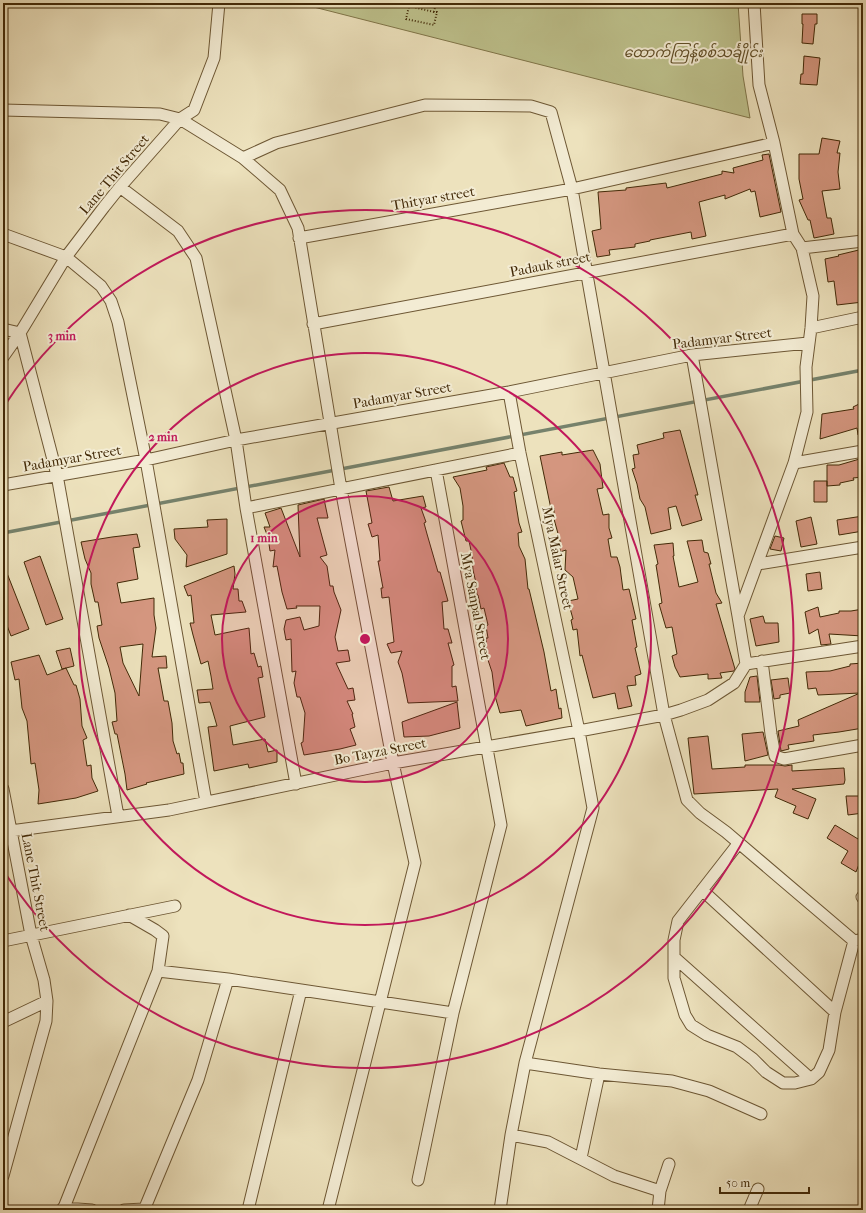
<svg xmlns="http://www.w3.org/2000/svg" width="866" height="1213" font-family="'IM FELL French Canon','Noto Sans Myanmar',serif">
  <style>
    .green { fill: #bec28d; stroke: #80764a }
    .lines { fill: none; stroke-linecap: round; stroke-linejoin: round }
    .stream { stroke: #76826c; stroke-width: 3.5 }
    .building { fill: #d4967f; stroke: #422907; fill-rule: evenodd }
    .minor-casing { stroke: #6d5734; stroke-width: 13 }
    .path { stroke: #422907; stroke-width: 2; stroke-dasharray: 1 2; stroke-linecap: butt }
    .minor { stroke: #f3ecd4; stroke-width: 11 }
    .ring { fill: none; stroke: #c2185b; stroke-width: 2 }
    .labels { text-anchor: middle; stroke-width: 4; stroke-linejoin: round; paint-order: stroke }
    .park-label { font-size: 14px; font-style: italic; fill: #614f28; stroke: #f3ecd4 }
    .street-label { font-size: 14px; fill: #422907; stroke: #f3ecd4 }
    .centre { fill: #c2185b; stroke: #f3ecd4; stroke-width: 2 }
    .ring-label { font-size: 12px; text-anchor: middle; font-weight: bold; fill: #c2185b; stroke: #f3ecd4; stroke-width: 4; stroke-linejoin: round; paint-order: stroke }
  </style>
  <rect width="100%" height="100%" fill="#ede2bd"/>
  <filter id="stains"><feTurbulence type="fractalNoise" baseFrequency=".005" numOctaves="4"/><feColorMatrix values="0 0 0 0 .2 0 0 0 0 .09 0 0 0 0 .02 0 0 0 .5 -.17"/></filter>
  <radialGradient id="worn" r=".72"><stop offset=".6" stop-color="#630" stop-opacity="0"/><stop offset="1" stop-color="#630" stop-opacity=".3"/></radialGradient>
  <path class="green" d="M298,3H738L743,76L750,118Z"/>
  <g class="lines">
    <path class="stream" d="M3,533L863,370"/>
  </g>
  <path class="building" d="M802,14H817V24H815L813,44L802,43L803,24H802Z
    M804,56L820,58L817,85L800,84L801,74H803Z
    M822,138L840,141L837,153H840L838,172L840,189L822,191L827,218H831L834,234L814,238L810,220H808L799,200L803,199L799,179V154H819Z
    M769,154L781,212L760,217L755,191L751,192L750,189L725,199V195L699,202L706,236L692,239L691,232L650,240V241L635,244V247L609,250L610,255L597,257L592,231L601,229L598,192L626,190V188L666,183L667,188L722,174V171L734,173L733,168L763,160L762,155Z
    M863,249V302L837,305L834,281L828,282L825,259L839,256L838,255Z
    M863,402V434L858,435L857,428L820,439L822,414L854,409L853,407Z
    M680,430L698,495H695L702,520L682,526L676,506L668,508L671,529L651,534L645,507L640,499L637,484L632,469L635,468L633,455L639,454L637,445L664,438L663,433Z
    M593,450L600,464L603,488L597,489L603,515L609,514V528L612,538L608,539L611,557H617L620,567L623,590L629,589L636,619L632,620L637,647L635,648L641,674L635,676L636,685L627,686L632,706L618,709L615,693L593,698L582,655L580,656L577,629L573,630L571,620L573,619L568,601L578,599L573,577L565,570L566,550L560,552V541L554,519V508L551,509L540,456L562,452V455Z
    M863,458V477L853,478L854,480L840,483V485L827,486V465H839Z
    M504,463L510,477H513L517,491L514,492L519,523L522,532L518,533L519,546L525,559L528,589H529L544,652L551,691L556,689L559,709L561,708L562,718L526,726L521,710L500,713L495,696L492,672L487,657L486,638H488L486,626L488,625L484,608L481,609L478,595H477L476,583L473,570L472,555L469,541H466L461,521L463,520V506L460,488L453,477L487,470L486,467Z
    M814,481H827V502H814Z
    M389,487L393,501L423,496L426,507L421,508L426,522L424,523L427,534L438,572H440L448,601L442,602L444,629H448L452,643H448L454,665L452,666V687L456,686L458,701L408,703L402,673L398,662L402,651L391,653L387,644L394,642L389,597L382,598L381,588H383L378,561H380L378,535L372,537L368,524L372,523L366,491Z
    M324,499L328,518H317L327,555L320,557L327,566L330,586H333L334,592L341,610L335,637L338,651L348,650L350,661L336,663L348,689L353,688L355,700L347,701L353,714H352L355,727L350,729L356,745L340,749L304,755L301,743L303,742L305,713L300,697H297L294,683L296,671L292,672L291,639L286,640L284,629L286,620L300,617L304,630L319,626L320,606H296L297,608L287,609L282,592L277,566L273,567L275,550L270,551L268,537L264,527H270L265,513L281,508L300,557L298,505Z
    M863,516V531L839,535L837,520Z
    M811,517L817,544L801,547L796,521Z
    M227,519V554L186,567L187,555L175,539L174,529L208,527L207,520Z
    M137,534L140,547L133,548L138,579L117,583L121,603L154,598V615L156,628L152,657L166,656L167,668H158L164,701H168L172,723L173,741L177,754L179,753L181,763H183L184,774L146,783L147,784L127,790L125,774L117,734H115L112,722L117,721L115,693L109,668L99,638L97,626L102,625L98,602H95L91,584V573L85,559L81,542L112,537ZM143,644L139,696L123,663L120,647Z
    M775,536L784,538L781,551L770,549Z
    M702,540L704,552L708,553L711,564H709L716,593L722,603L716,604L735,669L734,671L720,673L722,678L708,679V674L680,677L675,667L672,656L677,654L672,627L666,628L659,604L662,603L656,565L658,564L654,545L673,543L674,556H673L679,587L698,582L687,541Z
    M40,556L63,619L46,625L24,562Z
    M3,563L29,629L11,636L3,615Z
    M234,566L235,574L233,589H238L239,601H242L246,612L211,615L215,635L249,628L251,654L254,653L258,667L261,666L263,677L258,678L265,717L230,726L233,745L265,739L268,752L277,750V762L249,768L248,764L214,771L208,727L217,726L210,702L199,703L197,690L213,689L211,676L208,661L201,664L193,635L190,623H194L191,595L188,596L184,586Z
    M820,572L822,589L808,591L806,574Z
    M818,607L820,617L839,613V611H851L863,609V636L829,634L831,644L821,645L818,629L809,634L805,612Z
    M763,616L765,623H778L779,642L756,646L750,619Z
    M70,648L74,666L62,669L56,651Z
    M39,655L47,675L66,668L74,685H76L80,699L82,726L87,738L83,740L87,766L91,765L92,778L98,791L76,798L38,804L39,790L35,763L31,764L27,721L22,708L19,679L15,680L11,662Z
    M863,663V728L839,732L813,735L814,741L788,745L789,749L781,751L778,731L799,726L798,720L860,693L818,695L816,688L808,689L806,672L830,671L850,666V664Z
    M757,676L760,702H745V692L750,677Z
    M788,678L790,693L780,695V698L774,699L771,680Z
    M457,702L460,728L429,736L404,737L402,722Z
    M763,732L768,755L745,761L742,734Z
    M708,736L712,769L745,767V765H779L785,766L792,765V771L844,768L845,780L844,784L792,789L816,799L808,819L793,813L796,806L775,797L778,789L694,794L688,738Z
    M846,796H863V813L848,815Z
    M835,825L863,842V854L856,872L841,863L848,851L827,838Z"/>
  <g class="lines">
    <defs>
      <path id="minor" d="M3,110L160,114L180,119L243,158L280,190L298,228L341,489L393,763L415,863L328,1210
        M243,158L276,143L425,105L531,106L551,112L572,189L664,715L687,800L700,813L726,832L854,941L863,939
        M120,187L178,231L196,258L236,440L246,508L296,784
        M3,234L66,257L101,286L111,301L118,322L146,460L206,802
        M299,238L572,189L774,143
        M802,248L863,241
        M313,324L793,234
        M811,328L863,317
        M3,329L20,333L57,475L118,816
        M692,355L738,616L746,664
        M3,357L20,333L66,257L104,207L120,187L180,119L194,110L214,58L219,3
        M794,463L863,451
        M3,485L146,460L236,440L509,392L692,355L808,343
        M246,508L520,453
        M758,564L863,547
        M738,616L794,463L807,412L806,367L811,328L813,296L802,248L793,234L774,143L759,85L754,3
        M762,661L771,734L775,756L784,759L863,745
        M746,664L863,646
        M3,789L31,935L44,980L47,1001L3,1022
        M3,832L169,810L393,763L579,731L664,715L681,710L708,700L734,683L746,664
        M738,844L678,921L674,940V978L685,1015L691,1025L707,1035L737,1047L753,1059L766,1072L783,1083H795L811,1079L819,1072L829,1050L835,1012L854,941
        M702,890L835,1012
        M862,897L863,898
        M3,941L175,906
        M674,957L811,1079
        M158,971L228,979L453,1013
        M525,1063L599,1074L672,1081L709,1091L761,1114
        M511,1135L548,1142L614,1176L660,1191L669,1164
        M581,1158L599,1074
        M3,1176L46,1021L47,1001
        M418,1180L453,1013L501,825L436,470
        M63,1208L92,1210
        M63,1210L158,971L163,936L155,930L129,915
        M124,1210L144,1209
        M144,1210L198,1080L228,979
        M248,1210L301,990
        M500,1210L511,1135L525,1063L593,808L579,731L520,453L509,392
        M658,1210L660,1191
        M749,1210L758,1189"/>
    </defs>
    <use href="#minor" class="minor-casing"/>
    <path class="path" d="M412,7L413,3
      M434,12L409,6L406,19L434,25L437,12H434L436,3"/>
    <use href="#minor" class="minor"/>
  </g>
  <circle cx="365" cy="639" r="143" fill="#c2185b" fill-opacity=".12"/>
  <g class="ring">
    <circle cx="365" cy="639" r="143"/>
    <circle cx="365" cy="639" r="286"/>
    <path d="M3 408A429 429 0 1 1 3 870"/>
  </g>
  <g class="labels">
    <g class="park-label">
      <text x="693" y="57">ထောက်ကြန့်စစ်သင်္ချိုင်း</text>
    </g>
    <g class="street-label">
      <text transform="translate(114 174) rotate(-50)" y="5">Lane Thit Street</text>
      <text transform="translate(433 198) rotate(-10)" y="5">Thityar street</text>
      <text transform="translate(550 264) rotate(-11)" y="5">Padauk street</text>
      <text transform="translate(722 338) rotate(-7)" y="5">Padamyar Street</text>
      <text transform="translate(402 395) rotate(-10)" y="5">Padamyar Street</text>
      <text transform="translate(72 458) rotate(-10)" y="5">Padamyar Street</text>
      <text transform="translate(558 558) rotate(78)" y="5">Mya Malar Street</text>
      <text transform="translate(476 606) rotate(79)" y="5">Mya Sanpal Street</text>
      <text transform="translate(380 751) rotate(-11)" y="5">Bo Tayza Street</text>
      <text transform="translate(36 882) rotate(79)" y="5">Lane Thit Street</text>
    </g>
  </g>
  <circle cx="365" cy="639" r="6" class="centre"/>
  <g class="ring-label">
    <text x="62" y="340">3 min</text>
    <text x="163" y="441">2 min</text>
    <text x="264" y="542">1 min</text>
  </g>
  <rect width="866" height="1213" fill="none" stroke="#ede2bd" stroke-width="16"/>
  <rect x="4" y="4" width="858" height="1205" fill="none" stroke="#422907" stroke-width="2"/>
  <rect x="8" y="8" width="850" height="1197" fill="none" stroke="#422907"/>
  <path d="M720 1187v6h89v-6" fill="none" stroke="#422907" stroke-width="2"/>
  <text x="726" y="1187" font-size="12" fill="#422907" stroke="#f3ecd4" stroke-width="3" paint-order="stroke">50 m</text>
  <rect width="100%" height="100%" filter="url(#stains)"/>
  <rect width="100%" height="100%" fill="url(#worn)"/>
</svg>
